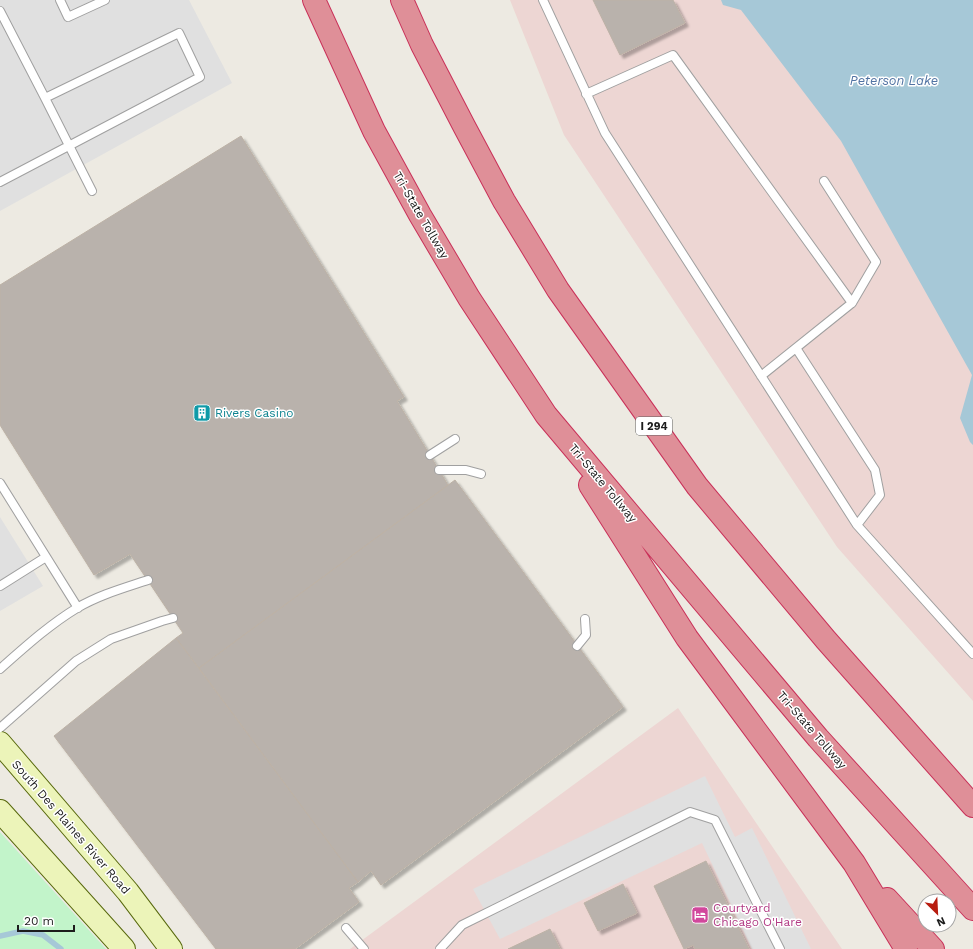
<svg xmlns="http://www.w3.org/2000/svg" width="973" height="949" font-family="'Work Sans',sans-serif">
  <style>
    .commercial { fill: #edd6d3 }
    .park { fill: #c2f4ca }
    .parking { fill: #e0e0e0 }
    .water { fill: #a6c8d7 }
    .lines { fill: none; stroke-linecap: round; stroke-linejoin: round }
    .stream { stroke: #a6c8d7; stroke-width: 5.5 }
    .building { fill: #b9b2ac; stroke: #bdb2a6; filter: url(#shadow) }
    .service-casing { stroke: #a0a0a0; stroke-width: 10 }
    .secondary-casing { stroke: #58690d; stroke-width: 24 }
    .motorway-casing { stroke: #c93159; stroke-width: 24 }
    .service { stroke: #fff; stroke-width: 8 }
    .secondary { stroke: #ecf4b9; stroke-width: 22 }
    .motorway { stroke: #df8f98; stroke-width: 22 }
    .labels { text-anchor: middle; stroke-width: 3; stroke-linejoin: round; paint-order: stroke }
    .shield { fill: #fff; stroke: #606060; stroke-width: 1 }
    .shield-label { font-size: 11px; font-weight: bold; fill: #1c1c1c }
    .street-label { font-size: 12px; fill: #1c1c1c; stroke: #fff }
    .culture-label { font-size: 12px; fill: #0d838f; stroke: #fff; text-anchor: start }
    .hotel-label { font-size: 12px; fill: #b23c85; stroke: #fff; text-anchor: start }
    .water-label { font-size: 13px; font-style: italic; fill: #5173a3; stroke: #fff }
  </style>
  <defs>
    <filter id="shadow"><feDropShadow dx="3.5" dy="3.5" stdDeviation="1" flood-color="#0004"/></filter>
  </defs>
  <rect width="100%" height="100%" fill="#edeae2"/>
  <path class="commercial" d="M510,0H973V701L837,547L564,135Z
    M678,708L842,949H350Z"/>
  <path class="park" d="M0,832L106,949H0Z"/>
  <path class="parking" d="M0,0H189L232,83L0,211Z
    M0,517L43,586L0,611Z
    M705,776L735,837L752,828L811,949H752L702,843L500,939L473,889Z"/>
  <path class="water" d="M721,0H973V445L970,442L960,418L972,375L841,141L741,10L723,5Z"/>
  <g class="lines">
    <path class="stream" d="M0,936L23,931L43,935L61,949"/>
  </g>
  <path class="building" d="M593,0H673L685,23L620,55Z
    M241,136L404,397L397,401L448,485L199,668L176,638L183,633L130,554L94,575L0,425V285Z
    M455,480L623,707L381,885L371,871L358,882L199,668Z
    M176,638L358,882L349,888L359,902L295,949H216L54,736Z
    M706,861L749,949H695L693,945L684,949L654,886Z
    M623,884L637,913L598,931L584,903Z
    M550,929L560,949H508Z"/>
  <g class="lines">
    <defs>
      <path id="service" d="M60,0L68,17L105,0
        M543,0L605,133L857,525L973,654
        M0,11L45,98L179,33L200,77L0,182
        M586,94L673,55L852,303L761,376
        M45,98L92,191
        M824,181L876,262L852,303
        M796,348L875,470L880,495L857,525
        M430,455L455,439
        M439,470H466L481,474
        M0,483L78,608
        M0,586L46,557
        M577,646L586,635L585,619
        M0,669C25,647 49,625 77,608C99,595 124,588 148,580
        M0,728L76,661L111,639L162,621L173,618
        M346,928L364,949
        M440,949L462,925L690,812L715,820L780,949"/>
      <path id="secondary" d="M0,743L128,892L171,949
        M0,811L124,949"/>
      <path id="motorway" d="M314,0L374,131L420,215L469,298L546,415L818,738L973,909
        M402,0L422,45L464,126L504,201L558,290L697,486L826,640L973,806
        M590,485L687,638L854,863L906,949
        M887,899L933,949"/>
    </defs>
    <use href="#service" class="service-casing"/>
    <use href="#secondary" class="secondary-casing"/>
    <use href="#motorway" class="motorway-casing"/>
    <use href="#service" class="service"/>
    <use href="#secondary" class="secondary"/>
    <use href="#motorway" class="motorway"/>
  </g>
  <defs>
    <symbol id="building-square" viewBox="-11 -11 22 22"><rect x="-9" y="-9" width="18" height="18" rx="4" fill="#0f9aa8" stroke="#fff"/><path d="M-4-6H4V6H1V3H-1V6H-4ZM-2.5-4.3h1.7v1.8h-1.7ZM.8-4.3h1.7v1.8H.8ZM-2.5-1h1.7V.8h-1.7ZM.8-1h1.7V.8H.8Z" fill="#fff"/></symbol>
    <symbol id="hotel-square" viewBox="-11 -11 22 22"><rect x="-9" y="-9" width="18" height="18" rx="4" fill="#d1479c" stroke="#fff"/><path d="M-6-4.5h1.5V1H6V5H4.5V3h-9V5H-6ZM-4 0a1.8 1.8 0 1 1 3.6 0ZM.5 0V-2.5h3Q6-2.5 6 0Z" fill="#fff"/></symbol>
  </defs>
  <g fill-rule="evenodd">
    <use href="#building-square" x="192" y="403" width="20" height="20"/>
    <use href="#hotel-square" x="690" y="905" width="20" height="20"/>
  </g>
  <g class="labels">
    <rect class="shield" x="636" y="417" width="36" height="18" rx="3"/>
    <g class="shield-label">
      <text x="654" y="430">I 294</text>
    </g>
    <g class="street-label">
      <text transform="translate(421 215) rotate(60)" y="4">Tri-State Tollway</text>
      <text transform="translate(603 483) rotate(50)" y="4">Tri-State Tollway</text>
      <text transform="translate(812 730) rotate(49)" y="4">Tri-State Tollway</text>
      <text transform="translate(71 827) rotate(49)" y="4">South Des Plaines River Road</text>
    </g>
    <g class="culture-label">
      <text x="215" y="417">Rivers Casino</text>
    </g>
    <g class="hotel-label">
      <text x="713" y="912">Courtyard<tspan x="713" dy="14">Chicago O'Hare</tspan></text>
    </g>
    <g class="water-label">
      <text x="894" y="85">Peterson Lake</text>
    </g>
  </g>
  <g transform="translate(937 913) rotate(156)"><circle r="19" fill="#ffffff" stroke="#a4a4a4"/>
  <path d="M0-3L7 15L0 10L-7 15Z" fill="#b81d10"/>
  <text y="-6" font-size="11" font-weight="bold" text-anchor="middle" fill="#1c1c1c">N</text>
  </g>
  <path d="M18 925v6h56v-6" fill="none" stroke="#1c1c1c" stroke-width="2"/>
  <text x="24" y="925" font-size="12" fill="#1c1c1c" stroke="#ffffff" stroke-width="3" paint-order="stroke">20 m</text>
</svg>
